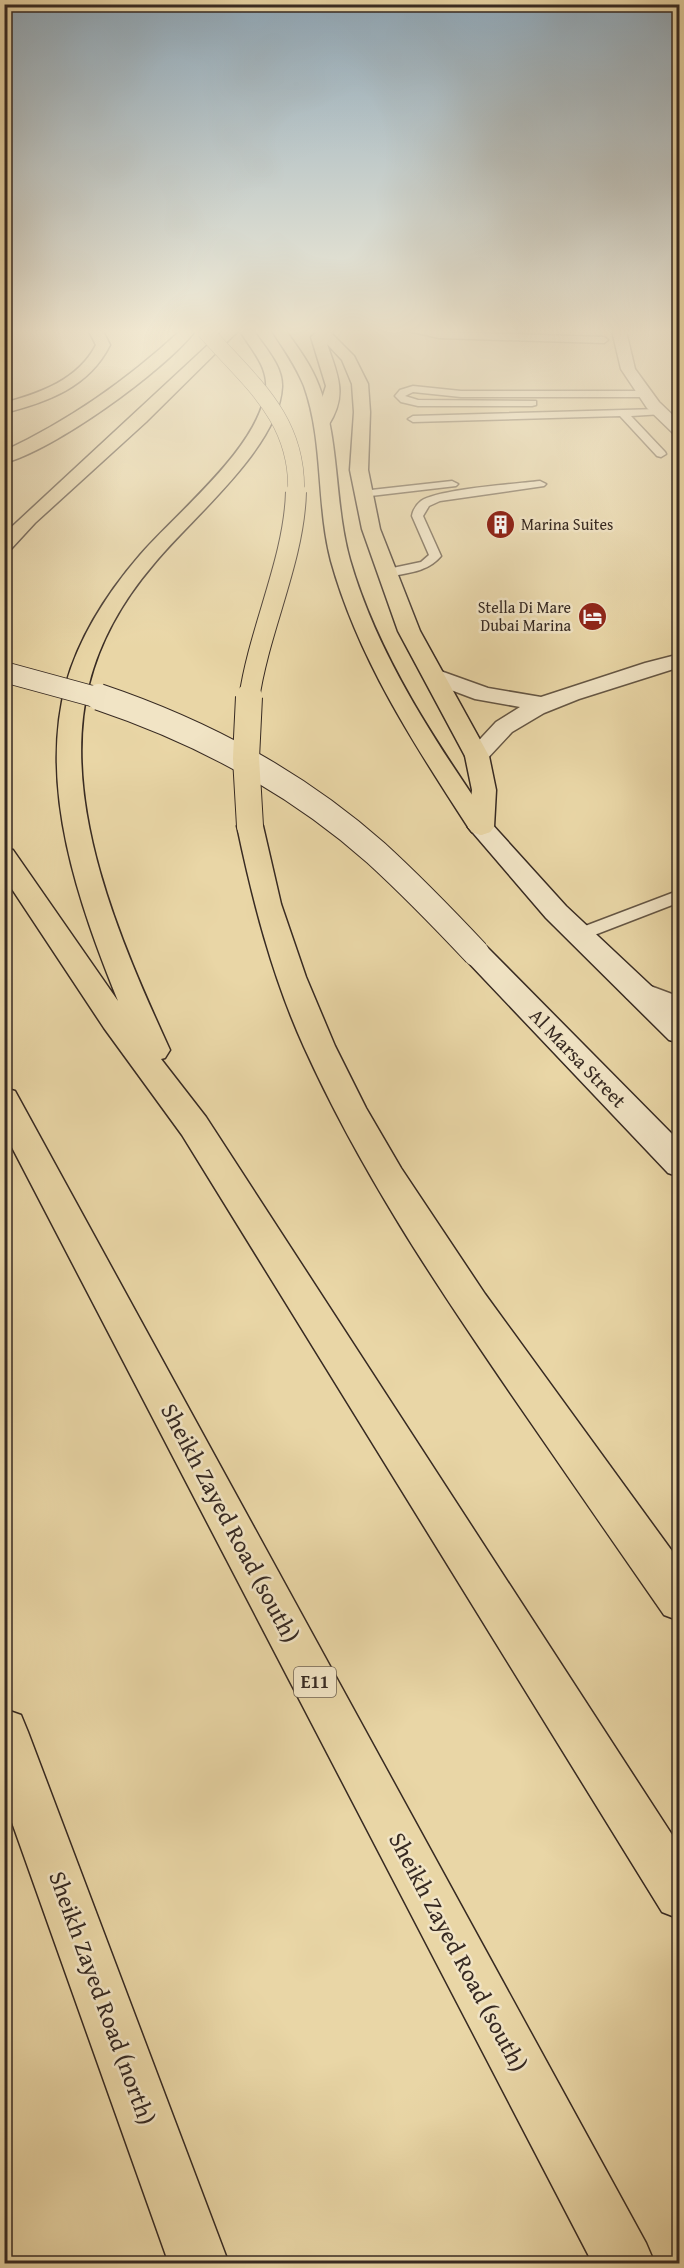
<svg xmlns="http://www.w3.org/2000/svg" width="684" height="2268" font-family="'Gentium Book Plus',serif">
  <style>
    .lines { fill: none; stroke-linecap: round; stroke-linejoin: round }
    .lane-casing { stroke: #645543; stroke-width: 3 }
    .street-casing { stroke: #645543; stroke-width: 3 }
    .secondary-casing { stroke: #372a22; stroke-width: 3 }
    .primary-casing { stroke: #372a22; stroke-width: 3 }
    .highway-casing { stroke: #372a22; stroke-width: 3 }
    .lane { fill: #f1e4c5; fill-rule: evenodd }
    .street { fill: #f1e4c5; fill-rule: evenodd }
    .secondary { fill: #f1e4c5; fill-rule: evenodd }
    .primary { fill: #e9d6a6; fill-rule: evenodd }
    .highway { fill: #e9d6a6; fill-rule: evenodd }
    .secondary-bridge-far1-casing { stroke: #372a22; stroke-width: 22; stroke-linecap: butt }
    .secondary-bridge-casing { stroke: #372a22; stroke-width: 28; stroke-linecap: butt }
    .highway-bridge-far2-casing { stroke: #372a22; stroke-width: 17; stroke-linecap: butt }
    .highway-bridge-far1-casing { stroke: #372a22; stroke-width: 22; stroke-linecap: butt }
    .highway-bridge-casing { stroke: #372a22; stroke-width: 28; stroke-linecap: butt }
    .secondary-bridge-far1 { stroke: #f1e4c5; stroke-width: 20 }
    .secondary-bridge { stroke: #f1e4c5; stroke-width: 26 }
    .highway-bridge-far2 { stroke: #e9d6a6; stroke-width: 16 }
    .highway-bridge-far1 { stroke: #e9d6a6; stroke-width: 20 }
    .highway-bridge { stroke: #e9d6a6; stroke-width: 26 }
    .labels { text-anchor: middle; stroke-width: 5; stroke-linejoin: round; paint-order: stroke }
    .far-poi-label { font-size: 16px; fill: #372a22; stroke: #f1e4c5; text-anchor: start }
    .shield { fill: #f1e4c5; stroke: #6f6253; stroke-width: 1.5 }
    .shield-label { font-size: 18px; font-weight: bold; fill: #372a22 }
    .street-label { font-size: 20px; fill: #372a22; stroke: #f1e4c5 }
    .near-street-label { font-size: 24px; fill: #372a22; stroke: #f1e4c5 }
  </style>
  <rect width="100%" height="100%" fill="#e9d6a6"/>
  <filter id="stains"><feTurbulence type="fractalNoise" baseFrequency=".00333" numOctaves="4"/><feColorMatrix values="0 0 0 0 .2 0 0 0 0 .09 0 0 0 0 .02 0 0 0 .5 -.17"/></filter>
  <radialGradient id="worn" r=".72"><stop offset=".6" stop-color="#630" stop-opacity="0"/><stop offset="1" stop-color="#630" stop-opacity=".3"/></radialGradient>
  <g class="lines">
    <defs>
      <path id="lane" d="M408,331L604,337L608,340L604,343L439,338Z
        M413,386L461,391H644L649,394L644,397H461L413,392L405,396L418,400L536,401V405L532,406H418L401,402L395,396L400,390Z
        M659,409L663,410V414L631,416L665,452L666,454L661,457L657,456L620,416L413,422L408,419L413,416Z
        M452,481L458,484L456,486L362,497L356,494L362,491Z
        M540,481L546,484L544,486L440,501L429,506L423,516L441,556C428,572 407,573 387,577L381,573L383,570L421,562L429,555L412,516C413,510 416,505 421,501C439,489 515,484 540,481Z
        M680,890V902L584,939H572L569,935L572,931Z"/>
      <path id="street" d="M612,331H626L635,369L659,402L680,422V436L674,434L647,408L621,369Z
        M680,654V667L579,699L544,713L512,732L485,761L477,763L469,761L465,756L469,751L496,722L520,707L475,699L427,681L424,676L427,671L435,669L488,688L541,697L645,663Z
        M637,981L680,997V1019L627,998L622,991L627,984Z"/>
      <path id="secondary" d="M481,819L490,822L566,906L680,1013V1043L669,1040L546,918L468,827L472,822Z
        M476,943L486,946L680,1142V1177L668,1173L466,960L462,953L466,946Z"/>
      <path id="primary" d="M180,331H195C164,371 53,451 4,463V451C70,420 127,380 180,331Z
        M272,331H286C299,349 311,365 319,386C340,440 334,503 350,560C378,657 437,744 494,827L490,832L481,835L472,832L468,827C414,744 358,658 331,561C316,504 324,442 304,386C296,366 284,349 272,331Z"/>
      <path id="highway" d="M89,331H103L110,345C89,387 48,402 4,413V403C40,393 78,380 96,345Z
        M223,331H238L146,422L35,523L11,549L4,551V534Z
        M240,331H254C265,348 283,366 282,387C279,448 190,519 153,565C124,599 100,640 89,684C59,803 121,943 170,1050L165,1058L161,1059L206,1117L680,1847V1919L662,1912L182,1135L104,1028L4,877V848L13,850L118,1001C79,904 38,789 66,684C79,637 108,592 140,555C177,512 261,446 266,388C268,366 250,348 240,331Z
        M314,331H329L354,356L368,384L370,412L368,470L380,529L420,631L489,756L496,790L494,827L490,832L481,835L472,832L468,827L472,790L465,756L398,631L362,529L350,470L354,412L352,384L342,360L327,344C338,376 348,395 328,426L322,428L314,423L326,386L311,337L316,333Z
        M250,818L259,821L263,826L281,904L306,977L335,1046L366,1108L401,1168L485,1294L680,1562V1621L664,1615C613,1542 562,1468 511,1394C435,1283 360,1171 304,1047C272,976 253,902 237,826L241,821Z
        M4,1088L15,1091L646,2243L655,2264H593L4,1132Z
        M4,1709L21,1715L28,1732L229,2264H169L4,1800Z"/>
    </defs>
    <use href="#lane" class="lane-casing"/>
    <use href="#street" class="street-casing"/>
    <use href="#secondary" class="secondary-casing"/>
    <use href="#primary" class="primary-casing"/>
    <use href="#highway" class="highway-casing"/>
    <use href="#lane" class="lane"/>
    <use href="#street" class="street"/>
    <use href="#secondary" class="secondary"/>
    <use href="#primary" class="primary"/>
    <use href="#highway" class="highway"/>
    <defs>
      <path id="secondary-bridge-far1" d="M4,672L103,699"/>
      <path id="secondary-bridge" d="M99,697C200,731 296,782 376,853C411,885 444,919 476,953"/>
      <path id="highway-bridge-far2" d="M205,331C249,381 299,418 296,493"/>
      <path id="highway-bridge-far1" d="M249,699C259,629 294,561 296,492"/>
      <path id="highway-bridge" d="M249,697L246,758L250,826"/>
    </defs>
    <use href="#secondary-bridge-far1" class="secondary-bridge-far1-casing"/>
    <use href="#secondary-bridge" class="secondary-bridge-casing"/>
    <use href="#highway-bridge-far2" class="highway-bridge-far2-casing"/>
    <use href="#highway-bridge-far1" class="highway-bridge-far1-casing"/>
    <use href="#highway-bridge" class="highway-bridge-casing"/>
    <use href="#secondary-bridge-far1" class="secondary-bridge-far1"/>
    <use href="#secondary-bridge" class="secondary-bridge"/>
    <use href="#highway-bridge-far2" class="highway-bridge-far2"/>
    <use href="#highway-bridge-far1" class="highway-bridge-far1"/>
    <use href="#highway-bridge" class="highway-bridge"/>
  </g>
  <linearGradient id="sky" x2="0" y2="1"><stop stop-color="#90aabc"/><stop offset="0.51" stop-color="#f5edd7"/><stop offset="1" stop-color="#f5edd7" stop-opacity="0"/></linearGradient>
  <rect width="684" height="649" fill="url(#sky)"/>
  <defs>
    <symbol id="building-disc" viewBox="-11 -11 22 22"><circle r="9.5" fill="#8f2418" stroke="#f1e4c5"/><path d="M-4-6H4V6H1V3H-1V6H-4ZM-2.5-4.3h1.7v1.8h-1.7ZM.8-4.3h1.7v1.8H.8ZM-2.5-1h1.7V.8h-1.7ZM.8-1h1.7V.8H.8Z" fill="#fff"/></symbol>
    <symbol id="hotel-disc" viewBox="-11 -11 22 22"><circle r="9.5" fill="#8f2418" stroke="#f1e4c5"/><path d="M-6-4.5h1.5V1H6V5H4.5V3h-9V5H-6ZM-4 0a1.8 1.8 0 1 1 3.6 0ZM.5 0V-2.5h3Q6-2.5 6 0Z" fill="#fff"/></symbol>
  </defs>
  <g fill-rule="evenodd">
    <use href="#building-disc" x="484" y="508" width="33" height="33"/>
    <use href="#hotel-disc" x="576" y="600" width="33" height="33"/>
  </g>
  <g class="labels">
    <g class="far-poi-label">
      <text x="521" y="530">Marina Suites</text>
      <text x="571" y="613" text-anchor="end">Stella Di Mare<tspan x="571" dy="18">Dubai Marina</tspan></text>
    </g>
    <rect class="shield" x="294" y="1667" width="42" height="30" rx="4.5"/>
    <g class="shield-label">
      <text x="315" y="1688">E11</text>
    </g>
    <g class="street-label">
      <text transform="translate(578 1058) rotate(46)" y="7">Al Marsa Street</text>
    </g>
    <g class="near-street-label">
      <text transform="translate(230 1523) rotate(62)" y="8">Sheikh Zayed Road (south)</text>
      <text transform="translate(458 1952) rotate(62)" y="8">Sheikh Zayed Road (south)</text>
      <text transform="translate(102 1998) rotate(70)" y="8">Sheikh Zayed Road (north)</text>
    </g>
  </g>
  <rect width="684" height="2268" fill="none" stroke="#e9d6a6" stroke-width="24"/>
  <rect x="6" y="6" width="672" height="2256" fill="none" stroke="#372a22" stroke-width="3"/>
  <rect x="12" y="12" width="660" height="2244" fill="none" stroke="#372a22" stroke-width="1.5"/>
  <rect width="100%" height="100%" filter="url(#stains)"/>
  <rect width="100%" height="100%" fill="url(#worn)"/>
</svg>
